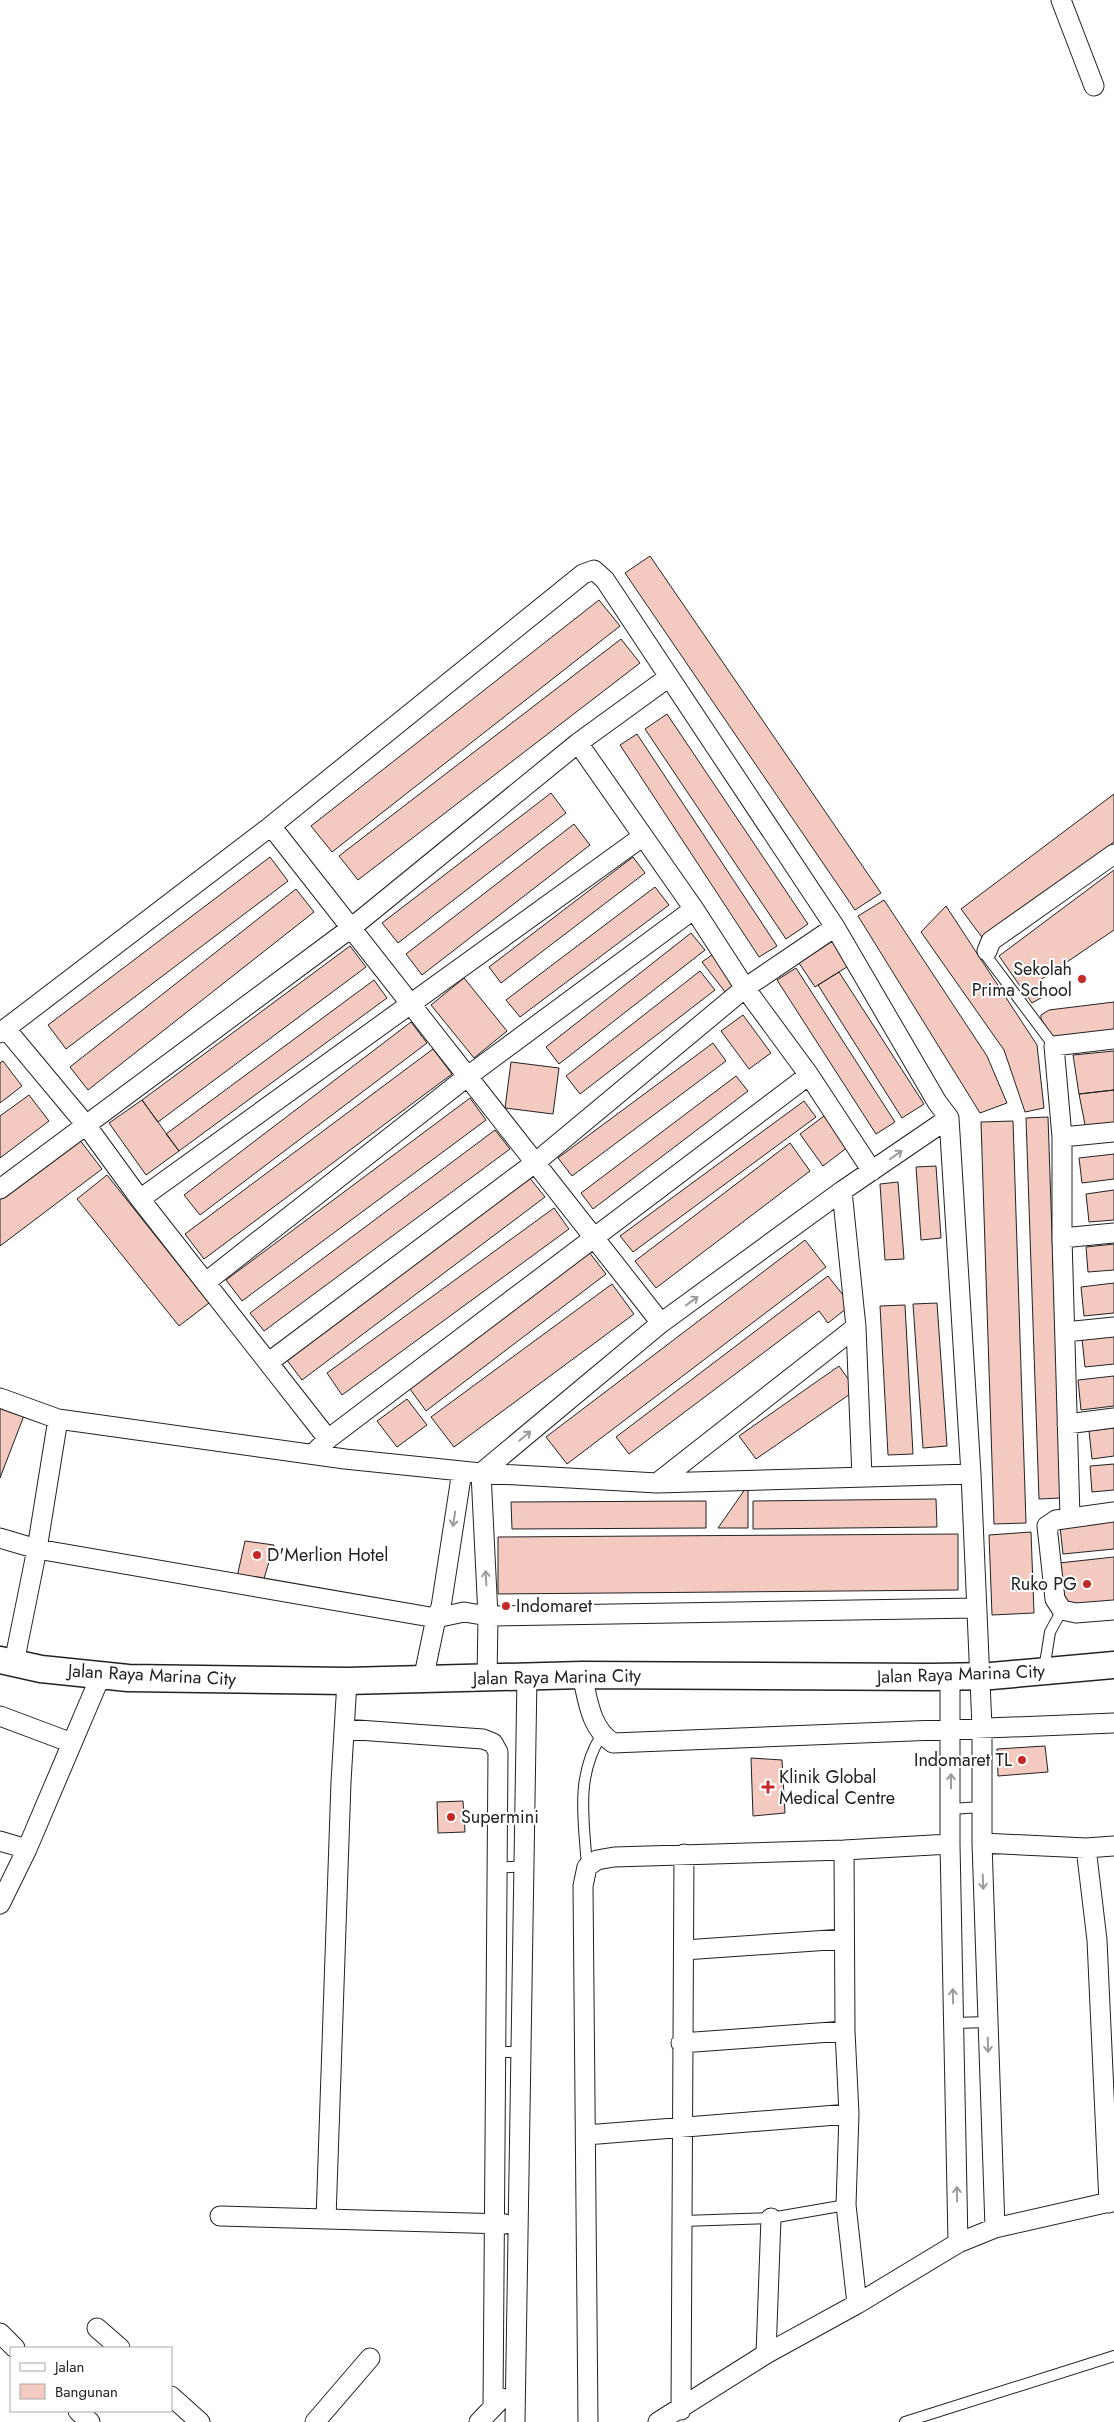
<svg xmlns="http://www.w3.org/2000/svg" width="1114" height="2422" font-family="Jost,sans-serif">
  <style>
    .building { fill: #f3c9c0; stroke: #222 }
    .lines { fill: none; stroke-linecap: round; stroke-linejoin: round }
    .service-casing { stroke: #222; stroke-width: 12 }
    .minor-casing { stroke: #222; stroke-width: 21 }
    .secondary-casing { stroke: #222; stroke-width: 29 }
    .service { stroke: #fff; stroke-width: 10 }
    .minor { stroke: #fff; stroke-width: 19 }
    .secondary { stroke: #fff; stroke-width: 26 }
    .oneway { stroke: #9c9c9c }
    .poi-dot { fill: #c62828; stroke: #fff; stroke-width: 2 }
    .labels { text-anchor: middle; stroke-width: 4; stroke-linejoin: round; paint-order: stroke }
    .poi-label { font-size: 18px; fill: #222; stroke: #fff; text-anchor: start }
    .street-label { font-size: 18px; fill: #222; stroke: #fff }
  </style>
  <rect width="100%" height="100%" fill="#fff"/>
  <path class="building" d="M650,556L881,893L855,910L625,573Z
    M599,600L620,626L332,852L311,826Z
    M621,639L640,663L358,880L339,856Z
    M667,714L808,924L786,939L645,729Z
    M637,734L777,946L759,957L620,745Z
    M551,793L566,813L398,943L382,923Z
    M1114,794V842L984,940L961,909Z
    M574,824L590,845L422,975L406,954Z
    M270,857L288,881L66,1049L48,1025Z
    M633,857L645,873L501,983L489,967Z
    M1114,870V930L1039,981L1048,994L1032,1003L999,956Z
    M655,887L669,905L520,1017L506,1000Z
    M296,889L314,912L88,1090L70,1067Z
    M884,900L987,1056L1007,1103L980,1113L858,916Z
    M946,906L1037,1045L1044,1108L1025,1112L1004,1050L921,932Z
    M691,933L705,950L559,1064L546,1047Z
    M834,940L850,965L815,987L799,963Z
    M350,946L366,967L158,1122L142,1100Z
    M716,952L742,987L729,997L702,962Z
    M796,968L895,1122L876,1134L777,980Z
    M700,971L715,990L580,1094L566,1076Z
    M839,972L924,1104L902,1118L818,985Z
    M464,978L507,1031L474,1058L431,1005Z
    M374,980L387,998L179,1151L166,1134Z
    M1114,1002V1033L1055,1040L1041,1019V1015L1049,1010Z
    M743,1015L771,1053L749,1069L721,1031Z
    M411,1022L427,1043L200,1215L184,1195Z
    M713,1043L726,1061L572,1176L558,1158Z
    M433,1049L452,1074L204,1259L185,1234Z
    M1114,1051V1090L1079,1094L1073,1055Z
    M3,1061L22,1086L0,1103V1063Z
    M511,1062L559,1068L553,1114L505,1108Z
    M736,1076L748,1091L593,1209L581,1193Z
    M1114,1090V1132L1087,1135L1079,1094Z
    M29,1095L49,1121L0,1158V1116Z
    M470,1098L486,1120L242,1301L226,1280Z
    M142,1100L179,1151L146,1175L109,1123Z
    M804,1101L816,1117L633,1252L620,1236Z
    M824,1116L848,1147L823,1166L800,1134Z
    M1048,1117L1061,1498L1039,1499L1026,1118Z
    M1013,1121L1026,1523L994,1524L981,1122Z
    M495,1130L510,1149L264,1331L250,1313Z
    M79,1139L102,1169L0,1246V1199Z
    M790,1143L810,1171L656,1288L635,1261Z
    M1114,1154V1179L1082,1183L1079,1158Z
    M936,1166L941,1238L921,1240L916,1167Z
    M107,1175L209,1303L179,1326L77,1199Z
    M529,1177L545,1197L302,1380L286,1359Z
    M898,1182L904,1259L885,1260L880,1184Z
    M1114,1190V1220L1089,1222L1086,1194Z
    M554,1208L569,1229L342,1395L327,1373Z
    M805,1240L826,1267L567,1464L546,1437Z
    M1114,1244V1270L1088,1272L1086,1247Z
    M589,1252L606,1274L426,1411L410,1389Z
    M828,1276L851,1305L828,1323L819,1311L629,1454L616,1437Z
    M1114,1283V1313L1084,1316L1081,1287Z
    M612,1284L634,1314L454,1447L431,1417Z
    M937,1303L947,1446L923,1448L913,1304Z
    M905,1305L913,1454L888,1455L880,1306Z
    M1114,1336V1364L1085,1367L1082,1339Z
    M839,1366L856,1390L756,1459L739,1436Z
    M1114,1376V1406L1081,1410L1078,1380Z
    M407,1399L427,1425L397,1447L377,1421Z
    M0,1404L25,1413L0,1478Z
    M1114,1428V1456L1092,1459L1089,1431Z
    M1114,1464V1490L1092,1492L1090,1466Z
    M748,1485V1528H718Z
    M936,1499L937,1527L753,1529V1501Z
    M706,1501V1528L512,1529L511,1502Z
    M1114,1521V1549L1063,1554L1060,1527Z
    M1031,1532L1034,1613L992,1615L989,1535Z
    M958,1534V1590L498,1594V1537Z
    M245,1541L274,1545L263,1582L237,1577Z
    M1114,1557V1605L1062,1610L1059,1563Z
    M1045,1746L1048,1772L998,1776L997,1749Z
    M751,1758L782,1760L785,1813L753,1816Z
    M463,1801L465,1832L438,1833L437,1802Z"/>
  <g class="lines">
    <defs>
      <path id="service" d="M987,951L988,958L1054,1046
        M1044,1670L1050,1632L1062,1610
        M951,1809L981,1807
        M587,1867C584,1821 575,1777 601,1736
        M497,1868L525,1866
        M954,2023L988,2022
        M496,2052H522
        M683,2221L771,2218L846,2205
        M905,2422L1114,2356"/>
      <path id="minor" d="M1061,0L1094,86
        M578,743L694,909L745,988L809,1075L872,1171
        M271,826L661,1323
        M987,951L991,941L1114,854
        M6,1029L86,1125L140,1199L328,1439
        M0,1033L271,826L583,574L594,570L605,580L835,927L937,1102L949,1118L842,1191L661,1323L481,1473L488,1616L487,1679
        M949,1118L971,1474L982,1727V1843L995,2228
        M1062,1137L1114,1132
        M0,1189L351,928L578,743L669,677
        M842,1191L856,1327L862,1477
        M140,1199L642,837
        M1062,1238L1114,1233
        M206,1282L468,1076L694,909
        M1065,1332L1114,1327
        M269,1362L536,1162L745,988L835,927
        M0,1398L58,1419L345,1459L481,1473L657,1483L971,1474
        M1067,1424L1114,1418
        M314,1453L328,1439L809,1075
        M657,1483L856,1327
        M1114,1512L1056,1520L1047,1526L1055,1599L1062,1610L1076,1613L1114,1610
        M1070,1517L1062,1238V1137L1054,1046L1114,1039
        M0,1538L37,1549L436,1618L464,1612L488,1616L976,1608
        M14,1663L37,1549L58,1419
        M582,1675C588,1700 590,1728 613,1743L1114,1723
        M950,1677V1844L958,2243
        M423,1680L436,1618L441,1607L462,1471
        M0,1716L72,1743
        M344,1729L483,1739L493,1743L498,1752L493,2407
        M0,1841L27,1849
        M982,1843L1086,1848L1114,1846
        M1086,1848L1097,1940L1109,2203
        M844,1850L845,2031L849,2114L846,2205L857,2304
        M0,1904L27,1849L101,1675
        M684,1950L844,1939
        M681,2043L845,2031
        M586,2135L849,2114
        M220,2216L505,2224
        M326,2219L341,1782L347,1681
        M97,2328L120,2348
        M0,2333L15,2348
        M766,2354L771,2218
        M171,2396L200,2422
        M681,2410L684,1854
        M78,2411L90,2422
        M315,2422L370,2358
        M479,2422L502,2398
        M515,2422L527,1676
        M588,2422L583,1886L587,1867L597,1860L614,1857L844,1850L950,1844
        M658,2422L766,2354L857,2304L958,2243L995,2228L1114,2201"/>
      <path id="secondary" d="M0,1660L41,1669L128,1678L347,1681L582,1675L931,1677L991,1676L1114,1665"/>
    </defs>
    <use href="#service" class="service-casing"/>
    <use href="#minor" class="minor-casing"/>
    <use href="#secondary" class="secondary-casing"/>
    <use href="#service" class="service"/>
    <use href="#minor" class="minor"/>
    <use href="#secondary" class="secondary"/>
  </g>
  <defs><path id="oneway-shaft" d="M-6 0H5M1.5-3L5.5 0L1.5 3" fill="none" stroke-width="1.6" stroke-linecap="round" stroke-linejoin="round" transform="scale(1.25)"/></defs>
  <g class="oneway">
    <use href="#oneway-shaft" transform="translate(896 1155) rotate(-35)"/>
    <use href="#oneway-shaft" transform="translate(692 1301) rotate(-36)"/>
    <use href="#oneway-shaft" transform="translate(525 1436) rotate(-40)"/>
    <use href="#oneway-shaft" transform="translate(454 1519) rotate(99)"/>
    <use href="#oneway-shaft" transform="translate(486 1578) rotate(-93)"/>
    <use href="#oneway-shaft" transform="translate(951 1781) rotate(-90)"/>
    <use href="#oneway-shaft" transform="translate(983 1882) rotate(88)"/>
    <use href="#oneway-shaft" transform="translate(953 1996) rotate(-91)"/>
    <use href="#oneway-shaft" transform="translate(988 2045) rotate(88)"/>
    <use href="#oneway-shaft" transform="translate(957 2194) rotate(-91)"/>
  </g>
  <g class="poi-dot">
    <circle cx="1082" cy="979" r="5"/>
    <circle cx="257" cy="1555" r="5"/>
    <circle cx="1087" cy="1584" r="5"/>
    <circle cx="506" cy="1606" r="5"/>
    <circle cx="1022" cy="1760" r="5"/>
    <path d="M765.5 1779.5h5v5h5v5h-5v5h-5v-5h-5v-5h5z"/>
    <circle cx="451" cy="1817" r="5"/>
  </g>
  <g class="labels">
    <g class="poi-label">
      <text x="1072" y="975" text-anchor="end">Sekolah<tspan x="1072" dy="21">Prima School</tspan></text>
      <text x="267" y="1561">D'Merlion Hotel</text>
      <text x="1077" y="1590" text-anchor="end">Ruko PG</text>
      <text x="516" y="1612">Indomaret</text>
      <text x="1012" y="1766" text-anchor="end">Indomaret TL</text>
      <text x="779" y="1783">Klinik Global<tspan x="779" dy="21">Medical Centre</tspan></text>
      <text x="461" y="1823">Supermini</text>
    </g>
    <g class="street-label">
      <text transform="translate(961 1674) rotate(-2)" y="6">Jalan Raya Marina City</text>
      <text transform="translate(152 1675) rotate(3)" y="6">Jalan Raya Marina City</text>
      <text transform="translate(557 1677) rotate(-1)" y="6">Jalan Raya Marina City</text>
    </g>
  </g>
  <rect x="10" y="2347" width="162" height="65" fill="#ffffff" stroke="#a7a7a7"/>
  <rect x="20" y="2363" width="25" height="8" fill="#ffffff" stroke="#a7a7a7"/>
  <text x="55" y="2372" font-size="15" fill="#222222">Jalan</text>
  <rect x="20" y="2384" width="25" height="15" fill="#f3c9c0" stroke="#a7a7a7"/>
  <text x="55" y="2397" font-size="15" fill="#222222">Bangunan</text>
</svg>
